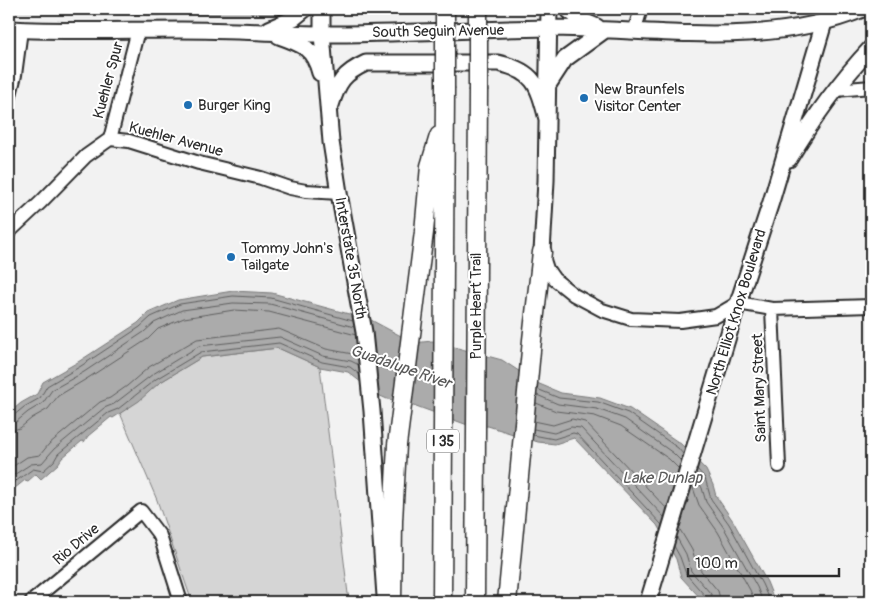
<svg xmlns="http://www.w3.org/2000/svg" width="880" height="611" font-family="Pangolin,sans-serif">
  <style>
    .built { fill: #e3e3e3 }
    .green { fill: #d5d5d5; stroke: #808080 }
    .water { fill: #ababab; stroke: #787878 }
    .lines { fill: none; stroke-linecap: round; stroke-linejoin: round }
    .shore { stroke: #5e5e5e; stroke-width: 1 }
    .minor-casing { stroke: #2b2b2b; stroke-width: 16 }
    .major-casing { stroke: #2b2b2b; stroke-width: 19 }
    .highway-casing { stroke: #2b2b2b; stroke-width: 21 }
    .minor { stroke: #fff; stroke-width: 12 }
    .major { stroke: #fff; stroke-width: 15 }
    .highway { stroke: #fff; stroke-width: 18 }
    .highway-bridge-casing { stroke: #2b2b2b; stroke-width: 21; stroke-linecap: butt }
    .highway-bridge { stroke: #fff; stroke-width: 18 }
    .poi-dot { fill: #1f6fb2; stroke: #fff; stroke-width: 2 }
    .labels { text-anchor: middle; stroke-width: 4; stroke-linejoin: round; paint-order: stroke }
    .shield { fill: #fff; stroke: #6b6b6b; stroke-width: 1 }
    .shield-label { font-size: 14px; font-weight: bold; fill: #2b2b2b }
    .street-label { font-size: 15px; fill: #2b2b2b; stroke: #fff }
    .poi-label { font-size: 15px; fill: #2b2b2b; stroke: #fff; text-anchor: start }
    .water-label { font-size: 16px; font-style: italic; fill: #585858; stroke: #fff }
  </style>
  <rect width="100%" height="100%" fill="#f2f2f2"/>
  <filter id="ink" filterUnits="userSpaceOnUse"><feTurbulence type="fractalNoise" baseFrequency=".02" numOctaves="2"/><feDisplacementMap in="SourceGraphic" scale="10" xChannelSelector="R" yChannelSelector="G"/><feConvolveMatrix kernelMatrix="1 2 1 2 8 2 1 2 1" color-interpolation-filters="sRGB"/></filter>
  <g filter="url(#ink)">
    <path class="built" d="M9,9H294L279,14L160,15L46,14L9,12Z"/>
    <path class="green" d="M110,9H165L163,13L160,15L116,14Z
      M194,9H294L279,14H194Z
      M278,348L320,367L349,602H192L157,500L120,413L159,383L202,357Z"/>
    <path class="water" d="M233,291L272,293L371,320L414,343L432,341L502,360L537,383L561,393L600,398L630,409L681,444L706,470L713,485L716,496L733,521L767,582L775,602H704L681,577L676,559L657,525L574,438L555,444L538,442L488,426L473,427L408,403L387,399L376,394L348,372L320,367L278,348L202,357L159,383L139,401L113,418L111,417L88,436L84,442L82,441L62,458L58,464L41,479L36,474L28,481L25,480L9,493V413L21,403L37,394L43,382L78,362L138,323L148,313L178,300Z"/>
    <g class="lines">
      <path class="shore" d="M537,389L559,398L598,402L628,413L678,448L683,454
        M537,395L558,404L597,409L625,419L673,453L681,461
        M536,403L556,411L595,416L621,426L669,459L679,469
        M9,417L13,416L24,407L40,398L47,386L81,366L140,327L151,317L180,304L233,296L271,298L353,321
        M534,421L553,425L572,419L585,422L667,509
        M9,423L16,422L28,412L43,403L52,390L84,372L144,332L154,323L182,310L233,303L270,304L354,327
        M534,429L554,433L571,427L581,428L664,517
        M9,431L20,428L32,418L48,409L58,396L88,378L148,339L158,329L184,318L234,310L269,312L356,335
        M533,435L554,439L573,433L577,434L662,525
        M9,469L27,457L40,455L49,444L100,402L110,398L127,386L149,367L197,339L279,329L326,349L358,355
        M697,469L705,478L711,499L729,524L762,584L770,602
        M695,476L702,488L706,502L724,528L757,587L763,602
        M9,478L31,464L42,463L54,449L104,408L114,404L153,374L199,346L280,337L323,356L351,361L359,365
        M692,485L699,505L718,532L750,590L755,602
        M9,486L33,469L43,471L54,461L58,454L108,413L118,409L156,379L201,352L279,343L322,362L350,367L359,374
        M679,528L692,550L698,567L718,591L721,602
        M677,538L686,554L691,571L711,594L713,602
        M674,546L680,557L686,574L706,597L707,602"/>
      <defs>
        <path id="minor" d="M634,32L641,9
          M836,90L871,87
          M9,99L15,75L21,30
          M110,139L138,30
          M9,232L41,202L86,156L110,139L129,141L199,163L261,178L290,188L306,191L339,193
          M543,257L547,269L554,279L574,295L602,310L631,319L680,321L716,316L738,303L772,309L871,306
          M772,309L779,466
          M31,602L141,511L160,536L181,602"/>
        <path id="major" d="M322,9V34L331,142L339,193L364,332L372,411L385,596
          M567,9L583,21L597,27
          M9,29C66,32 124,30 181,30C229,30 276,33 323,34C398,34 473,29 548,28C653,28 763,50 863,9
          M269,29L294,18L305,9
          M279,36C302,44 314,48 320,73
          M548,85L565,59L605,30
          M331,105C338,82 344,73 366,63H498C535,71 538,85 547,119
          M789,159C812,120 840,81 871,48
          M542,252L546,181L549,9
          M648,602L738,303L771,202L828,9"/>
        <path id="highway" d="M392,602L393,521L397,445L424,232L430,166L439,136
          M442,602L445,89
          M475,602L478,91
          M507,602L532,340L542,252"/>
      </defs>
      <use href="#minor" class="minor-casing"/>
      <use href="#major" class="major-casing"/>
      <use href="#highway" class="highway-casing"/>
      <use href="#minor" class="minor"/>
      <use href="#major" class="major"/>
      <use href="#highway" class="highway"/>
      <defs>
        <path id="highway-bridge" d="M478,9V91
          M445,89V9"/>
      </defs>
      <use href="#highway-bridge" class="highway-bridge-casing"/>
      <use href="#highway-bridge" class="highway-bridge"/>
    </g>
  </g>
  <g class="poi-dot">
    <circle cx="584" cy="98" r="5"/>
    <circle cx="188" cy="105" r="5"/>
    <circle cx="231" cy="257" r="5"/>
  </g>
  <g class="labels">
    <rect class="shield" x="427" y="429.5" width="32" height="23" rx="4"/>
    <g class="shield-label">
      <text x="443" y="446">I 35</text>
    </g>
    <g class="street-label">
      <text transform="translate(438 31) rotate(-1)" y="5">South Seguin Avenue</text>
      <text transform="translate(108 80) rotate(-75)" y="5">Kuehler Spur</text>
      <text transform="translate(176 139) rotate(15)" y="5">Kuehler Avenue</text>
      <text transform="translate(351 258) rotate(80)" y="5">Interstate 35 North</text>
      <text transform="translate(476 306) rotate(-90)" y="5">Purple Heart Trail</text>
      <text transform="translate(736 312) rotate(-73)" y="5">North Elliot Knox Boulevard</text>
      <text transform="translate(759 388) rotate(-92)" y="5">Saint Mary Street</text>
      <text transform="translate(76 544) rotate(-40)" y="5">Rio Drive</text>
    </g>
    <g class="poi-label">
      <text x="594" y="94">New Braunfels<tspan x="594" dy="17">Visitor Center</tspan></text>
      <text x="198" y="110">Burger King</text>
      <text x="241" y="253">Tommy John's<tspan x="241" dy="17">Tailgate</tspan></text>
    </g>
    <g class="water-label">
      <text transform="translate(401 366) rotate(19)" y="6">Guadalupe River</text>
      <text x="662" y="483">Lake Dunlap</text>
    </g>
  </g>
  <rect width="880" height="611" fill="none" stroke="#fff" stroke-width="30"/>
  <rect x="15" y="15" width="850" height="581" fill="none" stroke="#2b2b2b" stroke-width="2" filter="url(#ink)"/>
  <path d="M688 568v8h151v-8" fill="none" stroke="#2b2b2b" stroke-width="2.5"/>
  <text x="695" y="568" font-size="15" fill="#2b2b2b" stroke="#ffffff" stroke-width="4" paint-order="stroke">100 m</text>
</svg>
